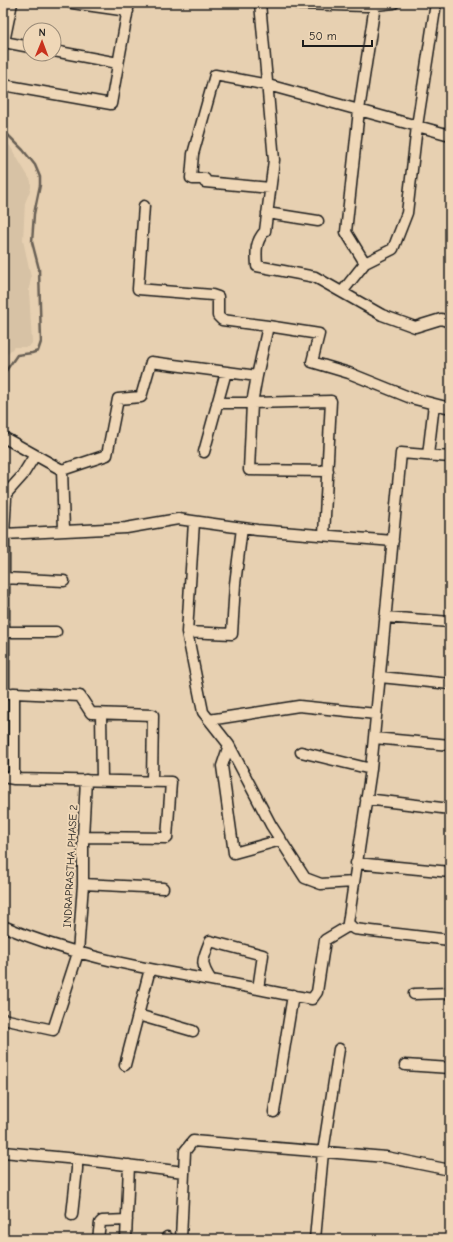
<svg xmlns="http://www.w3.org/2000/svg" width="453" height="1242" font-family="'Comic Neue',sans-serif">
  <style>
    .built { fill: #d7c2a5 }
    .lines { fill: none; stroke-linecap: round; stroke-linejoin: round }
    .stream { stroke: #696054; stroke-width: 2.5 }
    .street-casing { stroke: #1c1c1c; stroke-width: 13 }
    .street { stroke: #efd7b7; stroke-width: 10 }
    .labels { text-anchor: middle; stroke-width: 4; stroke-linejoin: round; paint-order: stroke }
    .street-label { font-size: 11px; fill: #1c1c1c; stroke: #efd7b7 }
  </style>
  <rect width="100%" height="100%" fill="#e7d0b1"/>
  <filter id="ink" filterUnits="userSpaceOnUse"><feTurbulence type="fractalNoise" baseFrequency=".025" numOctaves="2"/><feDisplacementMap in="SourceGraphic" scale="8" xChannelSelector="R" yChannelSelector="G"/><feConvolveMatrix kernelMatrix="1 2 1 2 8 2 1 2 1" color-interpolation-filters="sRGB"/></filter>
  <g filter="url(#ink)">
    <path class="built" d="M3,141L10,146L31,181V188L25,203L23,240L31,277L29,290L32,343L29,347H14L3,358Z"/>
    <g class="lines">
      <path class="stream" d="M3,133L8,135L23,150L35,165L40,177V185L34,214L32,242L39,269L41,342L38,351L32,353L17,355L3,375"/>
      <defs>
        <path id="street" d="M12,3L4,42L30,47
          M72,3L128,11
          M260,3L274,160L265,231C255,242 256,251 257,266L315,277L382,315L415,327L441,319L450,322
          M297,3L300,4L366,6L394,3
          M375,5L359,110L450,135
          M54,51L118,63
          M9,86L111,104L129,3
          M270,188L205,182V179H193L191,178L193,154L215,75L268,85L359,110L346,232L365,263L342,292
          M267,213L318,221
          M365,263L393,249L407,213L417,126L436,3
          M268,326L319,334L312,362L349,373L411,398L450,408
          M257,376L252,403L331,401L324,535
          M217,403H252L249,470L328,471
          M3,437L62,470L107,455L118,399L141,397L151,362L257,376L268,326L222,320L218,316V297L212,295L138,289L144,206
          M204,452L226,372
          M428,455L434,404
          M450,457L401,453L371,769L348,923L354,929L450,940
          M62,470L64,530
          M3,492L6,498L4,534V694
          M5,495L22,476L35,455
          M194,522L187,632L203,712L229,745L222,766L234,853L281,840
          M4,534L126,528L178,519L257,530L393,541
          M4,578L64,581
          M385,617L450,622
          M4,632H56
          M187,632L232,634L235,584L242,528
          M380,677L450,684
          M14,693L80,696L91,713L153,715L152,781
          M101,714L102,780
          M209,720L299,706L376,714
          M374,738L450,745
          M229,745L271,825L305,878L321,884L354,882
          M301,752L371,769
          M3,777L14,779V693L8,694
          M14,779L171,782L167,838L83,837
          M366,799L450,809
          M356,863L450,872
          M83,884L163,888
          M3,926C67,954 136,967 205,979C241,985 276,993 312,999L317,992L325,940L350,925
          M211,980C199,962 203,960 210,941L263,955L258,989
          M414,994L450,993
          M138,1015L193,1031
          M3,1019L53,1030L78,953L83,884V837L86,780
          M125,1065L150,969
          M405,1065L450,1068
          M274,1112L293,995
          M3,1152L77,1159
          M72,1215L77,1169V1159L184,1172
          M98,1239L100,1223L102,1221L127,1220
          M126,1239L129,1165
          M167,1239V1237
          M181,1239L185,1151L193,1141L386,1157L450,1170
          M315,1239L323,1152L339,1049"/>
      </defs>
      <use href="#street" class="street-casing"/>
      <use href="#street" class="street"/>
    </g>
  </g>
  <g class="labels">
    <g class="street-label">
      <text transform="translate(70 866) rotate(-87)" y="4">INDRAPRASTHA PHASE 2</text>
    </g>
  </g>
  <rect width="453" height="1242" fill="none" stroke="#efd7b7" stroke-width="16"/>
  <rect x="8" y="8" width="437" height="1226" fill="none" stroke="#1c1c1c" stroke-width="1.5" filter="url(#ink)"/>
  <g transform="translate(42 42) rotate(1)"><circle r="19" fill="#efd7b7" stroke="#9b8c79"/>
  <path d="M0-3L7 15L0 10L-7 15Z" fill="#c8321e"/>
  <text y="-6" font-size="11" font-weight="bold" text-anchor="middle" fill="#1c1c1c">N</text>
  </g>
  <path d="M303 40v6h69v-6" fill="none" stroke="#1c1c1c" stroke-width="2"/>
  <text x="309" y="40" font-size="12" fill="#1c1c1c" stroke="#efd7b7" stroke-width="3" paint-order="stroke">50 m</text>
</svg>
